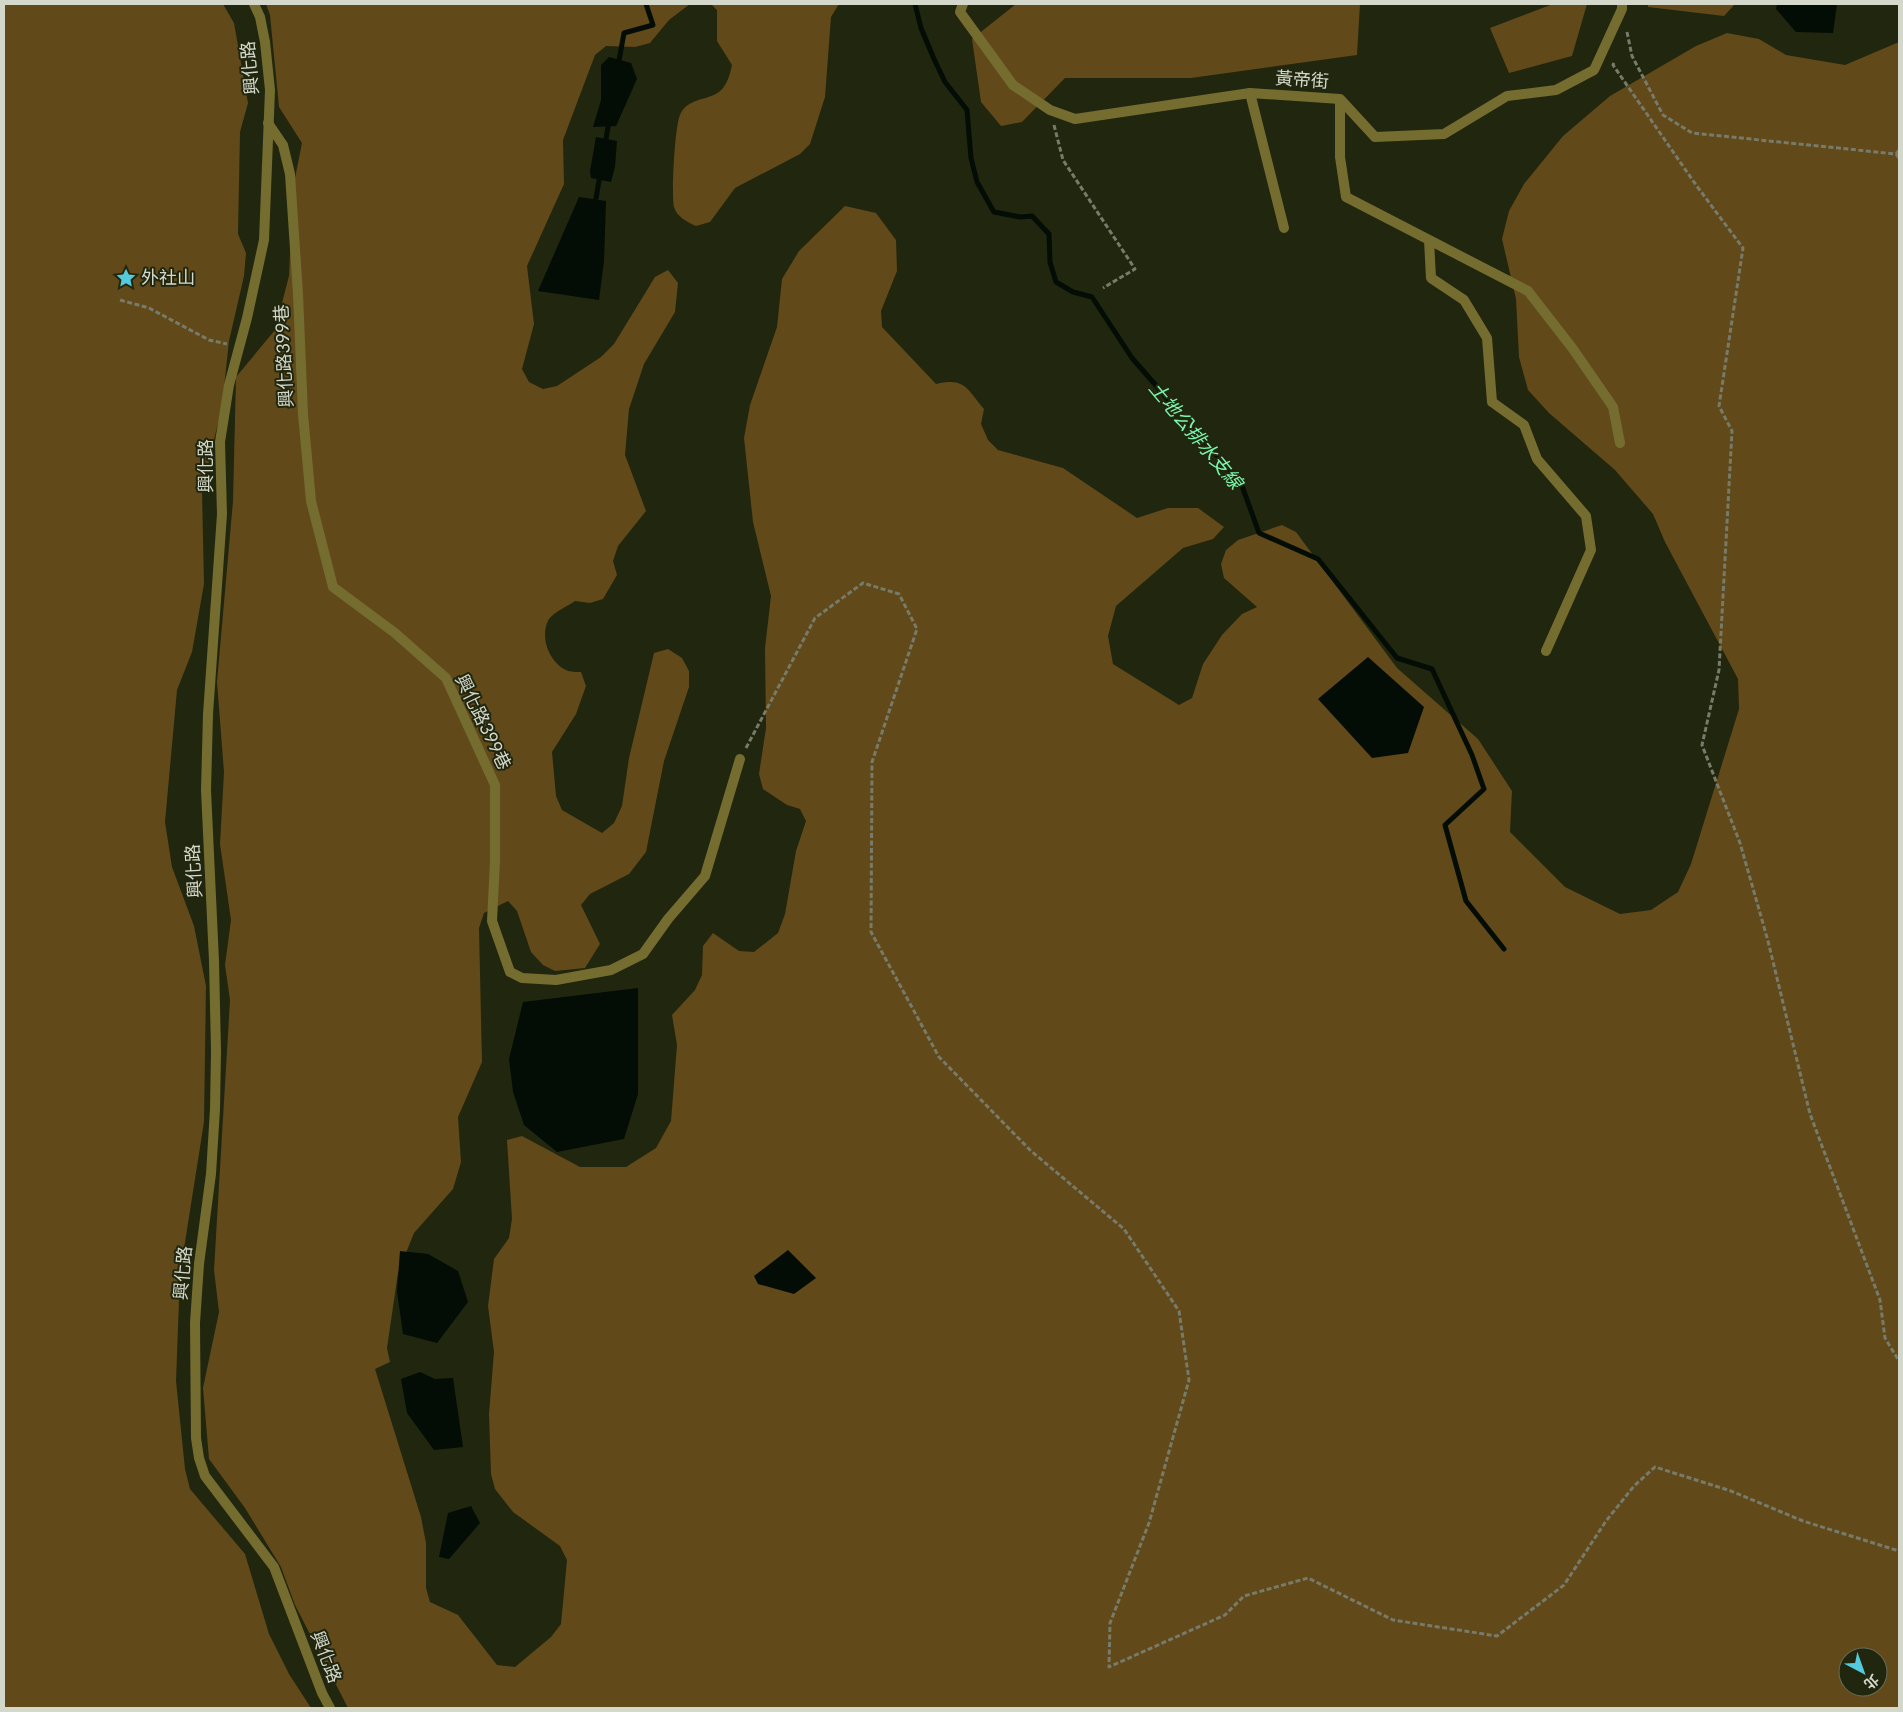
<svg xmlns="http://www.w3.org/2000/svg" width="1903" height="1712" font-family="Lato,'Noto Sans TC',sans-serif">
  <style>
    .forest { fill: #614919; fill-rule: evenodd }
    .water { fill: #030d06 }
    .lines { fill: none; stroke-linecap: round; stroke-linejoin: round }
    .stream { stroke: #030d06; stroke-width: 5 }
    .path { stroke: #777b69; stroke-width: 3; stroke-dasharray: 5 2.5; stroke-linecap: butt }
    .service { stroke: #756c30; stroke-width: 10 }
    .minor { stroke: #756c30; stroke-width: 10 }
    .tertiary { stroke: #756c30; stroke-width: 10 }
    .labels { text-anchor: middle; stroke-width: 4; stroke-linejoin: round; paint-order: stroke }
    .street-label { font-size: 18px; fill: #d4d8ca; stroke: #21260f }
    .poi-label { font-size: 18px; fill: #d4d8ca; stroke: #21260f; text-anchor: start }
    .water-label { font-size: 19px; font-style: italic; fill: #7bf5ac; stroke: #21260f }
  </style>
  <rect width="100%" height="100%" fill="#21260f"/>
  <path class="forest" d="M4,4H223L234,23L248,103L240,132L238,234L246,253L244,276L229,341L222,406L202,491L204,584L192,652L177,690L165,822L172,867L194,926L206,986L204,1122L180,1274L176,1381L185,1469L190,1489L245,1554L269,1634L289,1674L311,1708H4Z
    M266,4H690L669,20L650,43L635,47L606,46L595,55L563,140L564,184L527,266L534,324L522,369L529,382L543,389L557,386L601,357L614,344L655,277L668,270L678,283L675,312L644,364L629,409L625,455L646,511L618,546L613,561L617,575L603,599L590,603L575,601C568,606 554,612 549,619C539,636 549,662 566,670C570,672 577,672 581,672L586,686L576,714L552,752L556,796L562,810L602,833L614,823L622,806L629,758L654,653L668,649L682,658L689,671V687L664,761L646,852L629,874L590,894L581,905L600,944L585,968L555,971L543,965L531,952L517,911L508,901L484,913L479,928L482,1062L458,1117L461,1162L453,1189L414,1233L398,1273L387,1348L390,1362L375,1369L421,1517L426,1543V1588L430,1602L458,1615L497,1665L515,1667L551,1637L561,1624L567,1560L560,1546L513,1512L495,1489L491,1474L489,1414L494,1352L488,1306L494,1259L509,1238L512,1219L507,1140L522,1136L580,1167H626L656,1148L671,1121L677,1045L672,1015L695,990L702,975L703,946L713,933L739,951L754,952L778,933L785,914L796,851L806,821L800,809L787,805L763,789L759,774L766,728L765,648L771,596L753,522L744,438L750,405L777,327L782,279L799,251L845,206L876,213L896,240L897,271L881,311L882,327L936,384C965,377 967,389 984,409L981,424L988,440L998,450L1063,468L1137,518L1168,508H1198L1224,527L1213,539L1183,548L1116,606L1108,636L1113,664L1179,705L1192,698L1203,664L1222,635L1242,614L1257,607L1224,578L1221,564L1226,550L1238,540L1282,525L1296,532L1397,668L1478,739L1512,791L1510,832L1565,887L1620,914L1651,910L1678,892L1691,864L1739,709L1738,679L1665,542L1653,514L1615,470L1549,413L1528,390L1519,357L1516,299L1502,239L1509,211L1524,184L1563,136L1610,96L1696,46L1727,33L1759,39L1786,55L1845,65L1899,42V1708H348L295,1605L281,1567L245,1508L209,1459L203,1388L219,1312L214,1270L230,1000L225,965L231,920L220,844L224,772L217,682L233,501L236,377L275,330L289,276L293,188L302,143L279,107L270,15ZM1848,1657H1878V1687H1848Z
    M711,4H839L831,17L825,97L810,144L800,154L735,188L710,222L696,226C687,222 677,217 674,207C671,195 675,125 680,115C687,98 706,101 719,92C727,86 730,74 732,65L717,41V10Z
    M1016,4H1360L1357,55L1191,78H1065L1022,122L1001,126L981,102L972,39Z
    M1553,4H1587L1572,56L1509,73L1490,28Z
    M1648,4H1735L1724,16L1648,7Z"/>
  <path class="water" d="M1777,4H1837L1833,33L1796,32L1776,9Z
    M609,57L631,63L637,79L616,126L593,127L601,100V65Z
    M596,137L617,141L615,167L611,182L591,178L590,171Z
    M579,197L606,201L604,261L599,300L538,291Z
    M1368,657L1424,707L1408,753L1372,758L1318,699Z
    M638,988V1094L624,1139L557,1152L524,1125L513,1092L509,1059L523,1002Z
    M788,1250L816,1278L794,1294L758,1284L754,1276Z
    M400,1251L428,1254L458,1271L468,1302L437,1343L403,1334L397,1291Z
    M420,1372L435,1379L453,1378L463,1447L434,1450L407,1413L401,1379Z
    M471,1506L480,1523L449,1559L439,1557L448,1513Z"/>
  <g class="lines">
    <path class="stream" d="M915,4L921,28L934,59L945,82L967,110L971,158L977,182L994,212L1020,217L1032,216L1049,234L1050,262L1056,282L1073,292L1092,297L1132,358L1241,483L1259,533L1318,559L1397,658L1432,669L1472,755L1484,789L1445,825L1466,901L1504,949
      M618,66L624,33L653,25L646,4
      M605,145L609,121
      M595,204L600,175"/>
    <path class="path" d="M1627,32L1632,56L1663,115L1692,133L1896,154L1899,150
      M1614,63L1613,65L1696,185L1743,248L1719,406L1732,431L1719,670L1702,745L1740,843L1768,941L1810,1114L1880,1300L1885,1338L1899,1361
      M1054,125L1063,160L1135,269L1103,288
      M1896,154L1899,158
      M120,300L149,308L209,340L227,344
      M746,748L815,618L863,583L899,594L917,629L872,762L871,932L939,1057L1031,1151L1124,1229L1179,1311L1189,1380L1149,1523L1110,1623L1109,1667L1225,1615L1244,1596L1308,1578L1393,1620L1497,1636L1564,1585L1606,1521L1634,1486L1655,1467L1731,1491L1803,1521L1899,1551"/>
    <path class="service" d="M963,4L960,12L1013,85L1050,110L1075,119L1250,93L1340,99L1375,137L1444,134L1507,96L1556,90L1594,70L1622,9V4
      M1250,93L1284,228
      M1340,99V157L1346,197L1528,291L1573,349L1613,407L1620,443
      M1429,240L1431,278L1464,300L1487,338L1492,402L1524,425L1537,459L1586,516L1591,550L1546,651"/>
    <path class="minor" d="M268,123L283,145L290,174L298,294L303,414L311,501L333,587L395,633L446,678L495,785V861L492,921L510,972L522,978L556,980L611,970L643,954L668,919L705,876L740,759"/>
    <path class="tertiary" d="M254,4L260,17L265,42L270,90L264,240L247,318L229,385L220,442L222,514L208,714L206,790L214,961L216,1051L215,1109L211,1174L199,1264L195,1323L196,1438L199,1458L205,1476L274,1567L322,1693L330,1708"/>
  </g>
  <defs>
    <symbol id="sight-bare" viewBox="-9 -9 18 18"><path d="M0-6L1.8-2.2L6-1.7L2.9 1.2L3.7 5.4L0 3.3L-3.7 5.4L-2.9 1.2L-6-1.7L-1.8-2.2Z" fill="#54cade" stroke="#21260f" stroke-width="2.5" paint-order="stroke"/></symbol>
  </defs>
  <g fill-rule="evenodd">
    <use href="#sight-bare" x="112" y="264" width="28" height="28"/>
  </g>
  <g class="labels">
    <g class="street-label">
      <text transform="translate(250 68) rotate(-95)" y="6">興化路</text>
      <text transform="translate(1302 80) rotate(4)" y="6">黃帝街</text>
      <text transform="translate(284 356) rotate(-93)" y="6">興化路399巷</text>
      <text transform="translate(206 466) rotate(-90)" y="6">興化路</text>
      <text transform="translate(483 722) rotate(64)" y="6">興化路399巷</text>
      <text transform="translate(194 871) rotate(-93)" y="6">興化路</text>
      <text transform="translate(183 1273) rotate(-85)" y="6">興化路</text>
      <text transform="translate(326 1657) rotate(69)" y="6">興化路</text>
    </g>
    <g class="poi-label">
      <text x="141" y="284">外社山</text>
    </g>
    <g class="water-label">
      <text transform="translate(1196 435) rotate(50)" y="7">土地公排水支線</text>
    </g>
  </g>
  <rect width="1903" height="1712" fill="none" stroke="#d4d8ca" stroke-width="10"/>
  <g transform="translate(1863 1672) rotate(139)"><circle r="24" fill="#21260f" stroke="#696d5a"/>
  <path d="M0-4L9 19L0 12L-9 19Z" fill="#54cade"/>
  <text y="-8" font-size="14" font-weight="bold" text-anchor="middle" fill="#d4d8ca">北</text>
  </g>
</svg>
